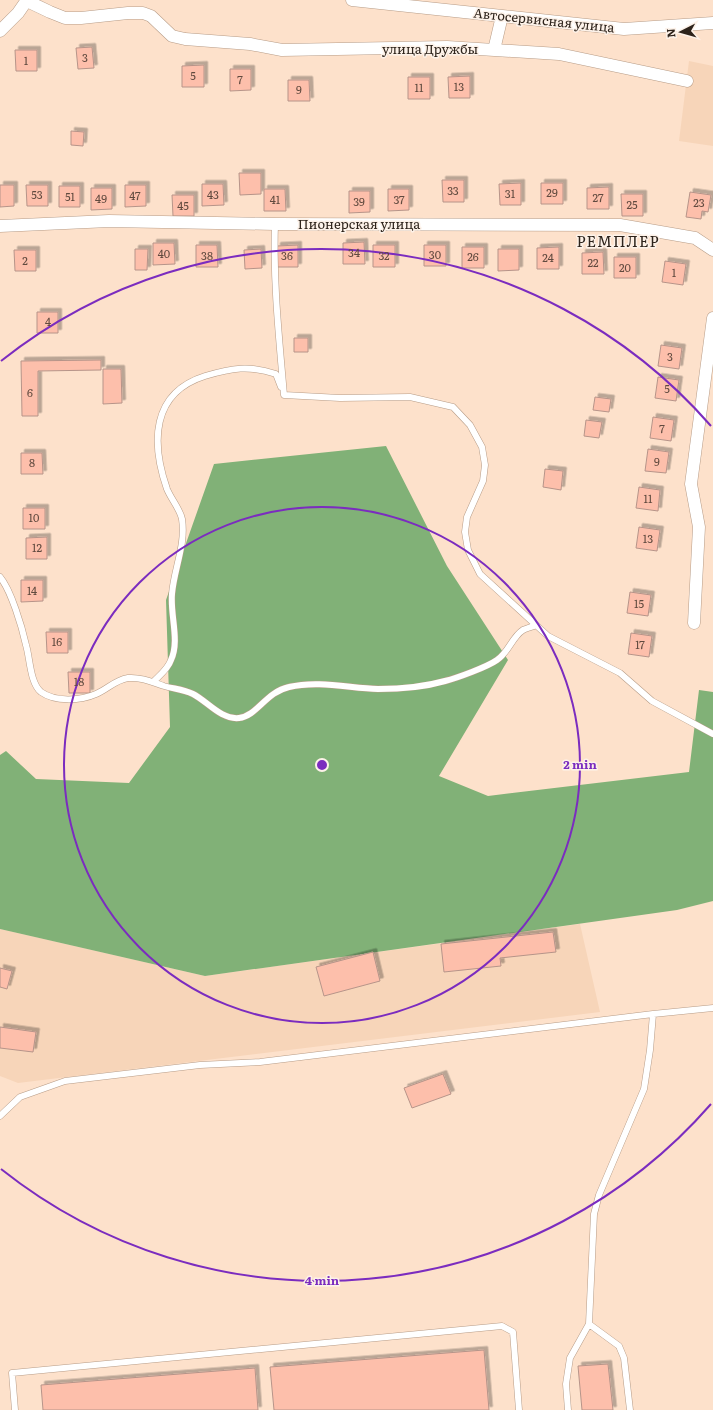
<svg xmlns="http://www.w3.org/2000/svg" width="713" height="1410" font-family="Literata,serif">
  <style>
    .built { fill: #f7d5b9 }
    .forest { fill: #81b177 }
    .building { fill: #fdbfab; stroke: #b69489; filter: url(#shadow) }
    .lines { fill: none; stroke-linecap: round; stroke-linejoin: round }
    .service-casing { stroke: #b79c87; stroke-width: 7 }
    .minor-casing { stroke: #b79c87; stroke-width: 13 }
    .service { stroke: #fff; stroke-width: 6 }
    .minor { stroke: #fff; stroke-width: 12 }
    .ring { fill: none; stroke: #7b2cbf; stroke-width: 2 }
    .labels { text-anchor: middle; stroke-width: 3; stroke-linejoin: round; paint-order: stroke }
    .number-label { font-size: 11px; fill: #614a3f }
    .street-label { font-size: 13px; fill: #2d231b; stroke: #fdf2e9 }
    .quarter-label { font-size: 15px; letter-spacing: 1px; fill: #2d231b; stroke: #fdf2e9 }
    .centre { fill: #7b2cbf; stroke: #fdf2e9; stroke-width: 2 }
    .ring-label { font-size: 12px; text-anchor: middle; font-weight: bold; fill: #7b2cbf; stroke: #fdf2e9; stroke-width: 3; stroke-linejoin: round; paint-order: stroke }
  </style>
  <defs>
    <filter id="shadow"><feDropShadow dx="3.5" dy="-3.5" stdDeviation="0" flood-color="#0004"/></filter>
  </defs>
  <rect width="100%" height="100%" fill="#fde1cb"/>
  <path class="built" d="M689,61L713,66V146L679,141Z
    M580,924L600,1012L18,1083L0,1076V929L205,976Z"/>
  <path class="forest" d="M386,446L447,566L508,660L439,776L488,796L689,772L699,690L713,692V901L677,910L205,976L0,929V755L6,751L36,779L129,783L170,727L166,600L214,464Z"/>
  <path class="building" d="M92,47L94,68L78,69L76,48Z
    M15,50H37V71H16Z
    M204,65V87H182V66Z
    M230,69H251V90L230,91Z
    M470,76V98H449L448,77Z
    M408,77H430V99H408Z
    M288,80H309L310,101H288Z
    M71,131L84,132L83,146L71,145Z
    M239,173H261V194L240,195Z
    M442,180H464V202H443Z
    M521,183V205H500L499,184Z
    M541,183H563V204H541Z
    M202,184H223L224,205L202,206Z
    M0,185H14V206L0,207Z
    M26,185H48V206H27Z
    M125,185H146V206L125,207Z
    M59,186H80V207H59Z
    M609,187V209H587V188Z
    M91,188H112V209L91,210Z
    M264,189H285L286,211H264Z
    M388,189H409V210L388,211Z
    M349,191H370V212L349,213Z
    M690,192L711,195L708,212L702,211L701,219L686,217Z
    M621,194H643V216H622Z
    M172,195H194V216H173Z
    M364,242L365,264H343V243Z
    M153,243H174L175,264L153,265Z
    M196,245H217L218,267H196Z
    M298,245V267H277V246Z
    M373,245H395V267H373Z
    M424,245H446V266H424Z
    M462,247H484V268H462Z
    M559,247V269H537V248Z
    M135,249H148L147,270H135Z
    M261,249L262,268L245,269L244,250Z
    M498,249H519V270L498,271Z
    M14,250H36V271H15Z
    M603,252L604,274H582V253Z
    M614,257H636V278H614Z
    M665,261L686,264L683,285L662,282Z
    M37,312H58V333H37Z
    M294,338H308V352H294Z
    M661,345L682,348L679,369L658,366Z
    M101,360V370L38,371V416H22L21,361Z
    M103,369H121L122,403L103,404Z
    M658,377L679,380L676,401L655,398Z
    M595,397L611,399L609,412L593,410Z
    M653,417L674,420L671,441L650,438Z
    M586,420L602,422L599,438L584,436Z
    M648,449L669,452L666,473L645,471Z
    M21,453H42L43,474H21Z
    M545,469L563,471L561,490L543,487Z
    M639,487L660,490L658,511L636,508Z
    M23,508H45V529H23Z
    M639,527L660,530L657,551L636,548Z
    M47,537V559H26V538Z
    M21,580H43V601L21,602Z
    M630,592L651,595L648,616L627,613Z
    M46,632H68V653H47Z
    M631,633L652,636L649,657L628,654Z
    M68,672H90V693H69Z
    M553,932L556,952L500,958L501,966L444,972L441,944Z
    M373,952L380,981L324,996L316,967Z
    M0,968L12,971L7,989L0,987Z
    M0,1027L36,1032L33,1052L0,1048Z
    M443,1074L451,1094L412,1108L404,1088Z
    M484,1350L489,1410H274L270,1367Z
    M608,1364L613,1410H582L578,1366Z
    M255,1368L258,1410H43L41,1385Z"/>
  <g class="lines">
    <defs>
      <path id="service" d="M275,224C273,281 279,337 284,395L340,398L410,397L453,407L470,425L482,447L485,465L483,481L467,517L465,532L468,550L480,574L548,636L620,673L652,701L713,734
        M0,577C11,590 22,627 26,645C30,658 30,683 41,692C55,702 80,701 96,694C108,689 115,680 128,678C141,677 152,682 164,686C174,689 183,689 193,694C207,701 221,720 239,718C257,716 266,692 289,687C318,680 349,688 378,689C400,689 424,687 445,681C457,678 487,667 497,660C509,652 512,637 523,630C527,628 532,627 536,625
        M154,681C160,675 168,669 171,660C180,641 170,615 172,594C174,569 186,545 182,519C180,509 171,499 167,489C151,443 151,393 205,376C232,368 249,365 276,374L281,387
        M0,1116L20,1097L65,1081L200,1065L260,1062L653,1014L713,1008
        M589,1324L619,1346L624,1358L630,1410
        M15,1410L12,1373L502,1326L513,1332L519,1410
        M568,1410L566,1384L570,1358L589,1324L594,1214L599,1195L644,1089L650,1050L653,1014"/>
      <path id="minor" d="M352,0L624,29L713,23
        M27,1L50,12L65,18H81L128,13H143L151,16L172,36L185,39L250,44L282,50L447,47L559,54L687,81
        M0,31L18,13L27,0
        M494,50L502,16
        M0,226L109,221L275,224L620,225L695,238L713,250
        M694,623L699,527L691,484L713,318"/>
    </defs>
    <use href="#service" class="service-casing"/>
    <use href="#minor" class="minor-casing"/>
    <use href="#service" class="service"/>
    <use href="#minor" class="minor"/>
  </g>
  <g class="ring">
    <circle cx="322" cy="765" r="258"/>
    <path d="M711 1104A516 516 0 0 1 1 1169M1 361A516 516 0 0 1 711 426"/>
  </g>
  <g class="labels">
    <g class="number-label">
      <text x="85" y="62">3</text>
      <text x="26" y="65">1</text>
      <text x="193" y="80">5</text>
      <text x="240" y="84">7</text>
      <text x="459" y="91">13</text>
      <text x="419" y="92">11</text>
      <text x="299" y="94">9</text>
      <text x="453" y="195">33</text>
      <text x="552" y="197">29</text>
      <text x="510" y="198">31</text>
      <text x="37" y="199">53</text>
      <text x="213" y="199">43</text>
      <text x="135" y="200">47</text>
      <text x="70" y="201">51</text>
      <text x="598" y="202">27</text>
      <text x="101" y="203">49</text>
      <text x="275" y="204">41</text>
      <text x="399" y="204">37</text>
      <text x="359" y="206">39</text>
      <text x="699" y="207">23</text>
      <text x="632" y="209">25</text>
      <text x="183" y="210">45</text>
      <text x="354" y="257">34</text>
      <text x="164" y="258">40</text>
      <text x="435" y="259">30</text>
      <text x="207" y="260">38</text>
      <text x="287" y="260">36</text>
      <text x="384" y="260">32</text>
      <text x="473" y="261">26</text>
      <text x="548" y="262">24</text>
      <text x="25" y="265">2</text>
      <text x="593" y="267">22</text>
      <text x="625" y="272">20</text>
      <text x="674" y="277">1</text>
      <text x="48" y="326">4</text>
      <text x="670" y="361">3</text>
      <text x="667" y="393">5</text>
      <text x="30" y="397">6</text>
      <text x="662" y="433">7</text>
      <text x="657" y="466">9</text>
      <text x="32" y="467">8</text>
      <text x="648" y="503">11</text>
      <text x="34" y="522">10</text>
      <text x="648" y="543">13</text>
      <text x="37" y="552">12</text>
      <text x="32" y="595">14</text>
      <text x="639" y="608">15</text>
      <text x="57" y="646">16</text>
      <text x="640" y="649">17</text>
      <text x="79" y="686">18</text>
    </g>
    <g class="street-label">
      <text transform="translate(544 20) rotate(6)" y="5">Автосервисная улица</text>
      <text x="430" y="54">улица Дружбы</text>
      <text x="359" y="229">Пионерская улица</text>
    </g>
    <g class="quarter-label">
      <text x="618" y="247">РЕМПЛЕР</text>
    </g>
  </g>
  <circle cx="322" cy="765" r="6" class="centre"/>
  <g class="ring-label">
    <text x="580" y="769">2 min</text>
    <text x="322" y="1285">4 min</text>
  </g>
  <g transform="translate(681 32) rotate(264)" stroke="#fdf2e9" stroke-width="3" paint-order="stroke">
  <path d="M0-3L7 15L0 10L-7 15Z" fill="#2d231b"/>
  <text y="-6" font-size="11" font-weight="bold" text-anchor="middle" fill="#2d231b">N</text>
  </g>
</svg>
